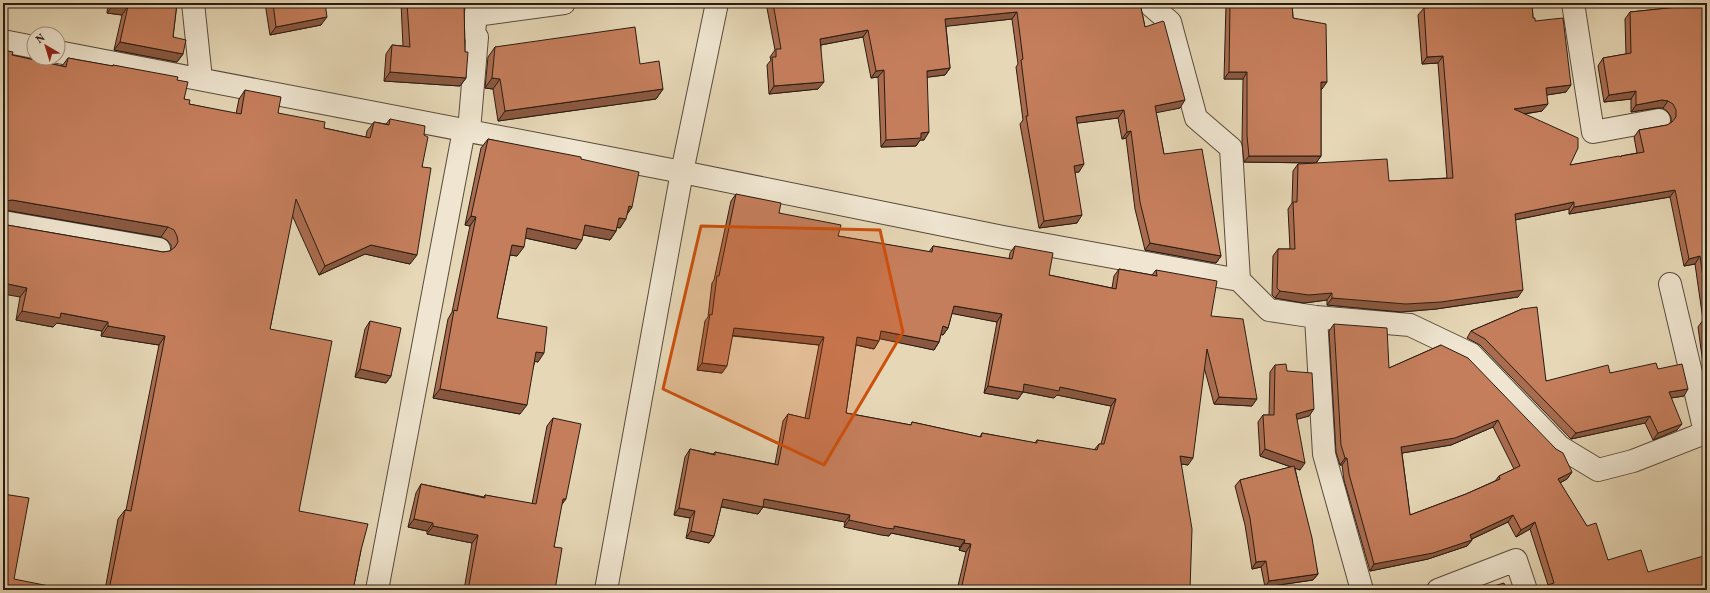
<svg xmlns="http://www.w3.org/2000/svg" width="1710" height="593" font-family="Vollkorn,serif">
  <style>
    .lines { fill: none; stroke-linecap: round; stroke-linejoin: round }
    .minor-casing { stroke: #594b3c; stroke-width: 24 }
    .tertiary-casing { stroke: #594b3c; stroke-width: 24 }
    .minor { stroke: #efe5d0; stroke-width: 22 }
    .tertiary { stroke: #efe5d0; stroke-width: 22 }
    .wall { fill: #a96c4f; stroke: #2a1c13; fill-rule: evenodd }
    .shaded-wall { fill: #8a5840; stroke: #2a1c13 }
    .building { fill: #c57e5c; stroke: #2a1c13; fill-rule: evenodd }
    .marked { fill: #cc500d; fill-opacity: 0.2; stroke: #cc500d; stroke-width: 3; stroke-linejoin: round }
  </style>
  <rect width="100%" height="100%" fill="#e6d7b6"/>
  <filter id="stains"><feTurbulence type="fractalNoise" baseFrequency=".005" numOctaves="4"/><feColorMatrix values="0 0 0 0 .2 0 0 0 0 .09 0 0 0 0 .02 0 0 0 .5 -.17"/></filter>
  <radialGradient id="worn" r=".72"><stop offset=".6" stop-color="#630" stop-opacity="0"/><stop offset="1" stop-color="#630" stop-opacity=".3"/></radialGradient>
  <g class="lines">
    <defs>
      <path id="minor" d="M193,3L201,79
        M1148,3L1170,22L1196,118L1231,148L1239,280
        M1573,3L1593,132L1659,120
        M476,15L564,3
        M3,41L34,47
        M58,52L682,172L1003,237L1239,280L1269,310L1316,317L1410,325L1471,354L1560,447L1598,470L1633,461L1707,432
        M469,131L477,37L474,33L477,3
        M3,222L159,249
        M1670,284L1705,432
        M1316,317L1324,454L1362,590
        M377,590L464,130
        M1438,590L1516,560L1526,590"/>
      <path id="tertiary" d="M606,590L682,172L717,3"/>
    </defs>
    <use href="#minor" class="minor-casing"/>
    <use href="#tertiary" class="tertiary-casing"/>
    <use href="#minor" class="minor"/>
    <use href="#tertiary" class="tertiary"/>
  </g>
  <path class="wall" d="M108,3H177L173,37L183,54L177,62L114,50L122,15L107,13Z
    M265,3H325L321,25L270,35Z
    M401,3H464L465,52L466,78L460,86L384,81L386,54L392,45L403,46Z
    M766,3H1140L1145,27L1180,108L1156,112L1164,154L1221,256L1216,263L1145,250L1135,209L1126,138L1122,139L1118,118L1077,123L1079,172H1075L1077,223L1039,228L1020,124L1023,120L1016,67L1018,64L1012,19L946,26L950,68L945,75L927,77L924,140H920L916,146L881,147L878,77L871,78L863,37L821,45L818,89L769,94L767,65L771,60L770,57L775,50Z
    M1227,3H1292L1293,18L1322,89H1321V156L1316,163L1244,162L1242,143L1243,79H1224L1226,4Z
    M1473,3H1532L1533,18L1535,21L1566,92L1546,95L1542,111L1525,114L1570,165L1620,157L1621,156L1637,153L1634,137L1639,130L1667,125L1671,123V117L1668,112L1663,108H1657L1631,112V99L1604,102L1598,66L1603,58L1626,54L1625,19L1630,12L1707,4V386L1702,366L1703,364L1698,327L1703,320L1695,264L1684,266L1670,197L1569,214V209L1515,220L1518,297L1436,309L1401,312L1327,305V300L1304,303L1275,298L1272,295L1273,256L1278,249H1290L1288,209L1292,203L1293,171L1298,164L1389,181L1447,178L1438,63L1422,64L1418,15L1424,8L1473,4Z
    M495,47L640,64L663,89L656,99L498,121L493,89L485,88L488,57Z
    M3,50L12,55L62,66L68,58L112,66L113,65L177,80L184,99L189,104L236,114L239,99L245,90L278,113L324,128L366,137L367,131L374,122L386,124L390,119L424,135L422,167L410,264L365,254L319,275L292,215L270,329L299,511L361,550L353,590H105L118,519L125,510H126L159,345L101,336L102,331L57,323L53,327L16,320L20,297L7,225L163,252L170,251H171V245L167,240L161,237L5,210H3Z
    M488,139L581,159L632,207L627,214L620,228L617,227L616,231L610,240L583,235L576,249L525,238L517,256L510,255L497,318L538,362L535,361L520,414L433,398L448,319L452,312L470,226L465,225L481,148Z
    M736,194L779,213L838,236L929,252L933,246L1009,259L1010,253L1015,246L1049,275L1112,288L1114,276L1119,269L1152,275L1156,270L1211,316L1252,406L1214,404L1204,367L1188,465L1181,464L1190,590H957L966,552L959,550L960,547L891,533L889,536L844,527L845,522L763,507L758,514L721,507L714,536L709,543L686,538L690,518L674,515L685,457L690,449L713,454L715,452L775,464L783,421L788,414L805,418L819,345L732,336L722,373L697,370L705,321L708,317L712,283L714,280L731,201ZM952,313L997,322L984,393L1018,399L1023,392L1054,398L1057,395L1111,406L1101,444H1099L1094,450L1037,440L1035,443L982,433L980,437L912,422L911,425L846,413L856,345L874,349L880,338L934,350L939,342L941,334L943,335L948,328Z
    M1522,309L1546,381L1610,373L1658,369L1684,396L1671,398L1677,430L1653,440L1645,423L1571,439L1480,345L1467,338L1471,331Z
    M370,321L391,376L386,383L355,377L365,329Z
    M1334,324L1389,368L1441,345L1572,472L1567,479L1560,483L1608,560L1707,590H1540L1542,587L1548,585L1530,529L1516,537L1508,522L1472,539V540L1467,546L1428,559L1370,571L1344,480L1342,465H1340L1336,452L1329,331ZM1493,427L1514,469L1499,476L1495,481L1466,494L1410,515L1402,453L1451,445Z
    M1275,365L1287,371L1309,416L1296,419L1300,470L1295,468L1318,574L1313,580L1265,587L1261,567L1252,569L1245,525L1235,486L1240,480L1291,467L1260,456L1258,422L1263,415H1269L1270,372Z
    M553,418L561,505L554,547L555,590H464L472,543L427,534V531L408,527L416,493L421,484L484,497L485,495L532,504L547,426Z"/>
  <path class="shaded-wall" d="M113,5L128,6L122,15L107,13Z
    M1017,12L1012,19L940,27L945,19Z
    M327,17L321,25L270,35L276,27Z
    M868,30L863,37L815,46L820,39Z
    M120,42L183,54L177,62L114,50Z
    M1443,56L1438,63L1422,64L1427,57Z
    M950,68L945,75L922,78L927,71Z
    M884,70L878,77L871,78L876,71Z
    M390,72L466,78L460,86L384,81Z
    M1229,72H1247L1243,79H1224Z
    M492,78L500,79L493,89L485,88Z
    M824,82L818,89L769,94L774,86Z
    M1321,82H1327L1322,89H1316Z
    M1571,85L1566,92L1541,96L1546,88Z
    M663,89L656,99L498,121L505,111Z
    M1636,91L1631,99L1604,102L1609,95Z
    M1185,100L1180,108L1150,114L1155,106Z
    M1662,100L1668,101L1663,108H1657L1631,112L1636,105Z
    M1548,104L1542,111L1509,116L1514,109Z
    M1124,110L1118,118L1071,124L1076,117Z
    M1131,131L1126,138L1122,139L1127,132Z
    M929,132L924,140H920L916,146L881,147L886,140L921,133Z
    M1249,156H1321L1316,163L1244,162Z
    M1084,164L1079,172L1069,173L1074,166Z
    M1675,190L1670,197L1569,214L1574,207Z
    M12,200L168,227L161,237L5,210H3V203L6,201Z
    M1574,202L1569,209L1510,221L1515,214Z
    M629,206L632,207L626,216Z
    M1082,215L1077,223L1039,228L1044,221Z
    M471,216L476,217L470,226L465,225Z
    M619,218L626,219L620,228L613,227Z
    M585,225L616,231L610,240L579,234Z
    M527,228L582,240L576,249L521,237Z
    M1150,243L1221,256L1216,263L1145,250Z
    M371,245L417,255L410,264L365,254L319,275L325,266Z
    M512,245L524,247L517,256L505,254Z
    M1700,256L1695,264L1684,266L1689,259Z
    M3,283L27,288L20,297L3,294Z
    M1523,290L1518,297L1436,309L1401,312L1327,305L1332,298Z
    M1280,291L1332,293L1327,300L1304,303L1275,298Z
    M954,306L1002,314L997,322L949,313Z
    M22,311L61,313L108,322L102,331L57,323L53,327L16,320Z
    M108,326L165,336L159,345L101,336Z
    M943,326L948,328L943,335L938,334Z
    M734,328L824,337L819,345L729,335Z
    M881,331L939,342L934,350L876,338Z
    M857,337L879,341L874,349L852,344Z
    M536,352L544,353L538,362L530,361Z
    M702,363L727,366L722,373L697,370Z
    M360,369L391,376L386,383L355,377Z
    M1024,384L1060,387L1116,399L1111,406L1057,395L1054,398L1019,391Z
    M988,386L1023,392L1018,399L984,393Z
    M440,389L527,405L520,414L433,398Z
    M1688,389L1684,396L1664,399L1669,392Z
    M1219,397L1257,399L1252,406L1214,404Z
    M1314,409L1309,416L1291,421L1296,414Z
    M1650,416L1645,423L1571,439L1576,433Z
    M1498,420L1493,427L1451,445L1396,454L1401,447Z
    M1682,424L1677,430L1653,440L1658,433Z
    M1265,449L1305,463L1300,470L1260,456Z
    M1180,456L1193,458L1188,465L1175,463Z
    M1345,458H1347L1342,465H1340Z
    M1572,472L1567,479L1554,486L1558,479Z
    M563,499H566L560,507Z
    M723,499L763,507L758,514L718,506Z
    M764,499L850,515L845,522L759,506Z
    M679,508L695,511L690,518L674,515Z
    M1513,515L1508,522L1465,542L1470,535Z
    M414,519L433,523L427,531L408,527Z
    M849,520L894,526L965,540L960,547L891,533L889,536L881,535L844,527Z
    M1535,522L1530,529L1516,537L1521,530Z
    M433,526L478,535L472,543L427,534Z
    M691,531L714,536L709,543L686,538Z
    M1472,540L1467,546L1428,559L1370,571L1374,564Z
    M964,543L971,544L966,552L959,550Z
    M1266,561L1261,567L1252,569L1256,562Z
    M1318,574L1313,580L1265,587L1269,581Z"/>
  <path class="building" d="M113,3H177L173,37L186,40L183,54L120,42L128,6L113,5Z
    M273,3H325L327,17L276,27Z
    M407,3H464L465,52H468L466,78L390,72L392,45L410,47Z
    M773,3H1140L1145,27L1163,21L1164,22L1185,100L1155,106L1164,154L1202,149L1221,256L1150,243L1140,202L1131,131L1127,132L1124,110L1076,117L1084,164L1074,166L1082,215L1044,221L1026,116H1028L1021,60L1023,59L1017,12L945,19L950,68L927,71L929,132L921,133V138L886,140L884,70L876,71L868,30L820,39L824,82L774,86L772,57H776V49H781Z
    M1230,3H1292L1293,18L1326,24L1327,82H1321V156H1249L1247,136V72H1229Z
    M1478,3H1532L1533,18H1535V21L1563,18L1571,85L1546,88L1548,104L1514,109L1578,138V148L1570,165L1619,156L1621,157V156L1644,152L1639,130L1667,125L1672,122L1676,117V110L1673,104L1668,101L1662,100L1636,105V91L1609,95L1603,58L1631,53L1630,12L1707,4V304L1700,256L1689,259L1675,190L1574,207V202L1515,214L1523,290L1441,302L1406,304L1332,298V293L1309,295L1280,291L1277,288L1278,249H1295L1293,202H1297L1298,164L1387,159L1389,181L1453,178L1443,56L1427,57L1424,8Z
    M635,27L640,64L659,61L663,89L505,111L500,79L492,78L495,47Z
    M3,50L13,52L12,55L66,67L68,58L113,66V65L178,77L177,80L188,82L184,99L190,100L189,104L241,114L245,90L281,97L278,113L325,122L324,128L370,138L374,122L389,125L390,119L425,126L424,135L428,137L422,167L431,168L417,255L371,245L325,266L296,199L270,329L332,341L299,511L368,524L361,550L353,590H109L125,510L131,511L165,336L108,326V322L61,313L60,318L22,311L27,288L3,283V223L7,225L163,252L170,251L175,247L178,242L177,236L174,230L168,227L12,200L6,201L3,203Z
    M488,139L581,157V159L639,172L632,207L629,206L626,219L619,218L616,231L585,225L582,240L527,228L524,247L512,245L497,318L547,327L544,353L536,352L527,405L440,389L454,310L457,311L476,217L471,216Z
    M736,194L781,203L779,213L841,225L838,236L932,252L933,246L1012,259L1015,246L1053,253L1049,275L1116,289L1119,269L1157,276L1156,270L1217,281L1211,316L1243,319L1257,399L1219,397L1207,349L1193,458L1180,456L1192,529L1190,590H961L971,544L964,543L965,540L894,526V529L886,528L849,520L850,515L764,499L763,507L723,499L714,536L691,531L695,511L679,508L690,449L715,455V452L778,465L788,414L809,419L824,337L734,328L727,366L702,363L710,314L712,315L717,276H719ZM954,306L1002,314L988,386L1023,392L1024,384L1059,391L1060,387L1116,399L1104,444H1099L1097,450L1037,440V443L982,433L981,437L912,422L911,425L846,413L857,337L879,341L881,331L939,342L943,326L948,328Z
    M1537,307L1546,381L1608,365L1610,373L1656,363L1658,369L1682,364L1688,389L1669,392L1682,424L1658,433L1650,416L1576,433L1485,339L1471,331L1522,309Z
    M1707,319V347L1703,320Z
    M370,321L401,328L391,376L360,369Z
    M1334,324L1387,328L1389,368L1441,345L1468,358L1556,449L1563,453L1572,472L1558,479L1587,526L1596,523L1608,560L1641,550L1648,572L1707,555V590H1541L1542,587L1554,583L1535,522L1521,530L1513,515L1470,535L1472,540L1433,553L1374,564L1349,474L1347,458H1345L1341,445ZM1498,420L1520,466L1499,476L1500,479L1466,494L1410,515L1401,447L1455,438Z
    M1286,364L1287,371L1312,373L1314,409L1296,414L1305,463L1265,449L1263,415H1274L1275,365Z
    M553,418L581,424L566,499H563L554,547L562,548L555,590H539L534,589L533,590H468L478,535L433,526V523L414,519L421,484L485,498V495L536,504Z
    M1294,466L1312,538L1318,574L1269,581L1266,561L1256,562L1250,518L1240,480Z
    M3,494L29,498L14,579L69,590H3Z
    M1504,583L1506,590H1481Z
    M1431,586L1434,590H1417Z"/>
  <path class="marked" d="M701,226L880,230L903,332L824,465L663,389Z"/>
  <rect width="1710" height="593" fill="none" stroke="#e6d7b6" stroke-width="16"/>
  <rect x="4" y="4" width="1702" height="585" fill="none" stroke="#2a1c13" stroke-width="2"/>
  <rect x="8" y="8" width="1694" height="577" fill="none" stroke="#2a1c13"/>
  <g transform="translate(46 46) rotate(322)"><circle r="19" fill="#efe5d0" stroke="#a09584"/>
  <path d="M0-3L7 15L0 10L-7 15Z" fill="#8f2418"/>
  <text y="-6" font-size="11" font-weight="bold" text-anchor="middle" fill="#2a1c13">N</text>
  </g>
  <rect width="100%" height="100%" filter="url(#stains)"/>
  <rect width="100%" height="100%" fill="url(#worn)"/>
</svg>
